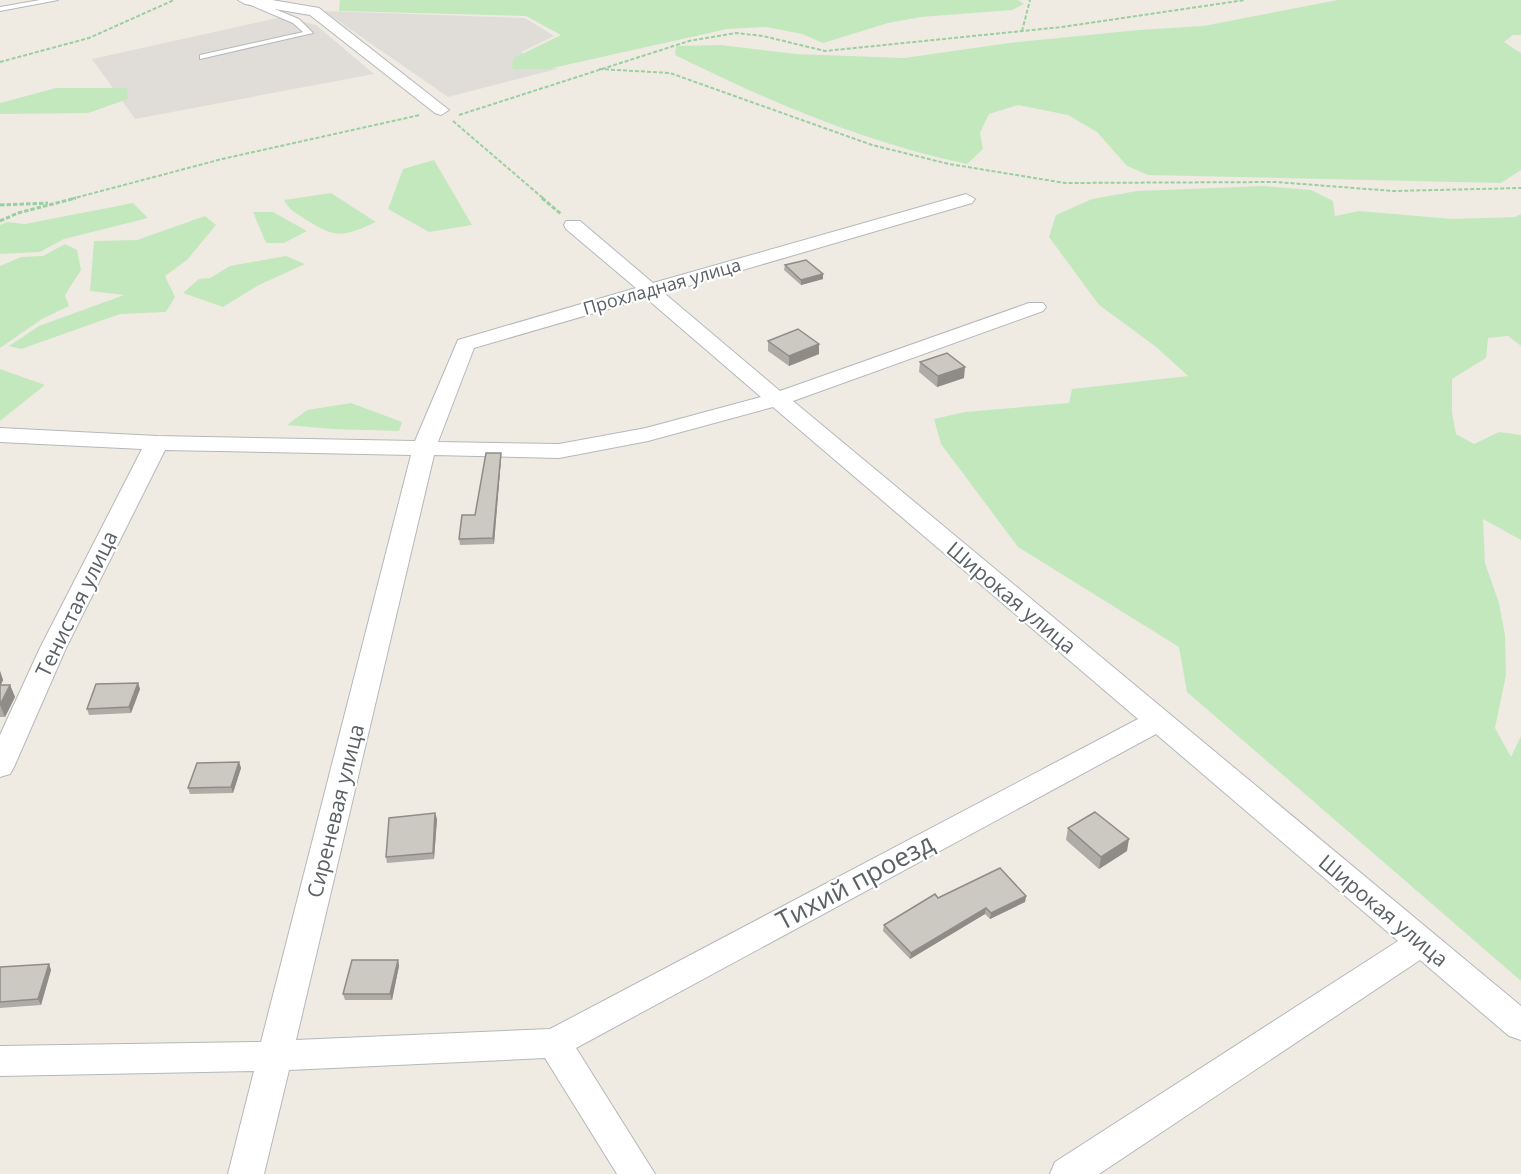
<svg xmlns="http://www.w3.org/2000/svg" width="1521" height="1174" font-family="'Open Sans',sans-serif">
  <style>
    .industrial { fill: #e0ddd8 }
    .green { fill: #c4e8be }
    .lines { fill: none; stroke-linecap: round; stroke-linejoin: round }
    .service-casing { stroke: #b4b8bb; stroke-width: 2 }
    .minor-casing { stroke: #b4b8bb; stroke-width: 2 }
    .path-far1 { stroke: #9acfa0; stroke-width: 2; stroke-dasharray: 4 2; stroke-linecap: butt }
    .path { stroke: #9acfa0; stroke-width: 3; stroke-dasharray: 4.5 2; stroke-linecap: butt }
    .service { fill: #fff; fill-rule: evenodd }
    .minor { fill: #fff; fill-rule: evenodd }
    .wall { fill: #afaca7 }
    .shaded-wall { fill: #8f8c88 }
    .building { fill: #ccc8c2; stroke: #8f8c88; stroke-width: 1.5 }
    .labels { text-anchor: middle; stroke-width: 4.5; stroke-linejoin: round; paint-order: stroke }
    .far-street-label { font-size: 18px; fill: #5b6165; stroke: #fff }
    .street-label { font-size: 21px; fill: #5b6165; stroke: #fff }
    .near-street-label { font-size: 26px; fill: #5b6165; stroke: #fff }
  </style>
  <rect width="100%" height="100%" fill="#efebe3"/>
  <path class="industrial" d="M324,11L525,18L554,36L521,52L557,69L448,97Z
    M282,17L316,25L374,74L135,119L92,59Z"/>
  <path class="green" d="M340,0H1018L1024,4L1012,10L921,17L888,23L823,43L802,34L766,27L727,29L548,69H512L514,58L561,35L526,16L339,11Z
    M1338,0H1521V35H1513L1504,42L1521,53V170L1501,183L1148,175L1127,166L1097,132L1068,115L1018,105L989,114L980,133L983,149L967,164C865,143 768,101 675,55L676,46L721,45L796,54L904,58L1009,43L1138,30L1203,26Z
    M56,88H127L128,99L88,113L0,114V103Z
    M434,160L472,225L429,232L388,209L403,169Z
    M1264,186L1311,190L1333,201L1335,216L1359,211L1453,219L1515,217L1521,214V346L1508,336L1488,338L1486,358L1452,379V412L1456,434L1474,444L1499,432L1521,435V540L1483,519L1485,563L1499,603L1505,635L1506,675L1495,728L1511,757L1521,736V981L1187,692L1179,647L1018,547L941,444L934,419L965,412L1069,403L1072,389L1188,376L1155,346L1099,305L1049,237L1056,215L1092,199L1137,191Z
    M331,193L376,222C343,237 336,239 305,219C296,213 289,210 284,200Z
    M133,203L148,218L64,239L40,252L0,254V225L7,222L25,224Z
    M253,212H273L307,231L284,243H266Z
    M205,216L216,225L187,260L165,276L175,297L166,312L120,314L21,349L9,346L39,326L124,295L90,291L94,241L137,240Z
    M65,244L77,250L81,270L65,295L69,306L42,319L0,348V266L21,257L43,256Z
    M286,256L305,264L259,285L223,307L183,293L199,279L210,278L230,266Z
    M0,369L45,385L0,421Z
    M351,403L402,422L399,431L332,429L287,425L307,410Z"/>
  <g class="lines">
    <defs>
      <path id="service" d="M40,0H58L0,11V7Z
        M246,0H253L299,19L313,33L200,59V55L303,32L293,23L246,3Z"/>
      <path id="minor" d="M238,0H272L319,8L449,110L441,115L435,113L310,15L245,4Z
        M966,194L975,199L972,203L664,293L780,391L1029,303H1043L1046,307L1043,311L793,401L1521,1006V1040L1509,1036L1420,960L1099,1174H1050L1055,1162L1398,941L1156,734L576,1048L655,1174H617L545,1058L289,1070L264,1174H228L254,1071L0,1076V1046L261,1042L411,455L165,450L66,648L14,767L10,774L0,777V735L40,648L142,449L0,442V428L157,436L415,441L458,340L636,288L566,229L564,225L566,221H580L653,283ZM646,298L761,397L646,428L559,444L438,442L474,348ZM773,407L1138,719L550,1029L296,1040L434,455L559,458L648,441Z"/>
    </defs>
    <use href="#service" class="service-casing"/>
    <use href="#minor" class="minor-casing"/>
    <path class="path-far1" d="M1022,31L1030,0
      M0,62L89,38L174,0
      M599,69L670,73L872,145L949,164L1065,183L1276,182L1393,191L1521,188
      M459,115L689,41L736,33L763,36L825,51L1062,27L1245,0
      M453,121L544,199
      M71,199L222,159L420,115"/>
    <path class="path" d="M542,198L561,214
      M0,205L48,203
      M0,221L18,213L76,198"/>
    <use href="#service" class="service"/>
    <use href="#minor" class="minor"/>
  </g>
  <path class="wall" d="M785,265L823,279L801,285L784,270Z
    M768,341L819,344V354L789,366L768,351Z
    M920,362L964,378L937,387L919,372Z
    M501,459L494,544L460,545L459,539L475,515Z
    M0,671L3,680L1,685H10L15,697L5,717H0Z
    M138,683L140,689L131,713L89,715L87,709Z
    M239,762L241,768L233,793L190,794L188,788Z
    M437,819L434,859L387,863L386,857Z
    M1068,828L1127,851L1099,869L1066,840Z
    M1026,896L1025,902L990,919L985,914L910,959L883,931L884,925L938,898Z
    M398,960L399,966L392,1000H345L343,994Z
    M49,964L51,970L41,1005L0,1008V967Z"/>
  <path class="shaded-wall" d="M823,274V279L801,285V280Z
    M819,344V354L789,366V356Z
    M965,367L964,378L937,387L938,376Z
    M501,453V459L494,544L493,538Z
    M0,671L3,680L0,686Z
    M138,683L140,689L131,713L129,707Z
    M10,685L15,697L5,717L0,705Z
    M239,762L241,768L233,793L231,787Z
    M435,813L437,819L434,859L433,853Z
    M1129,839L1127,851L1099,869L1101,857Z
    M1026,896L1025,902L990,919L991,913Z
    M986,908L985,914L910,959L911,953Z
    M398,960L399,966L392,1000L390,994Z
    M49,964L51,970L41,1005L38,999Z"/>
  <path class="building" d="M806,260L823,274L801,280L785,265Z
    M798,329L819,344L789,356L768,341Z
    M947,353L965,367L938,376L920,362Z
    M486,453H501L493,538L459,539L462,515H475Z
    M138,683L129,707L87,709L96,684Z
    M0,685H10L0,705Z
    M239,762L231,787L188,788L197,763Z
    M1095,812L1129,839L1101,857L1068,828Z
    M435,813L433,853L386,857L389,818Z
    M1000,868L1026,896L991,913L986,908L911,953L884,925L935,894L938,898Z
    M352,960H398L390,994H343Z
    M49,964L38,999L0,1002V967Z"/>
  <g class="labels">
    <g class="far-street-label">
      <text transform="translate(662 287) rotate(-16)" y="6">Прохладная улица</text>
    </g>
    <g class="street-label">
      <text transform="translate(1011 598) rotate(40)" y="7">Широкая улица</text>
      <text transform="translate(77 604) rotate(-64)" y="7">Тенистая улица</text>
      <text transform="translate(336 811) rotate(-76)" y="7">Сиреневая улица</text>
      <text transform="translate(1383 911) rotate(40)" y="7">Широкая улица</text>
    </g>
    <g class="near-street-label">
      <text transform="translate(855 882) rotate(-28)" y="9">Тихий проезд</text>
    </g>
  </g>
</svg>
